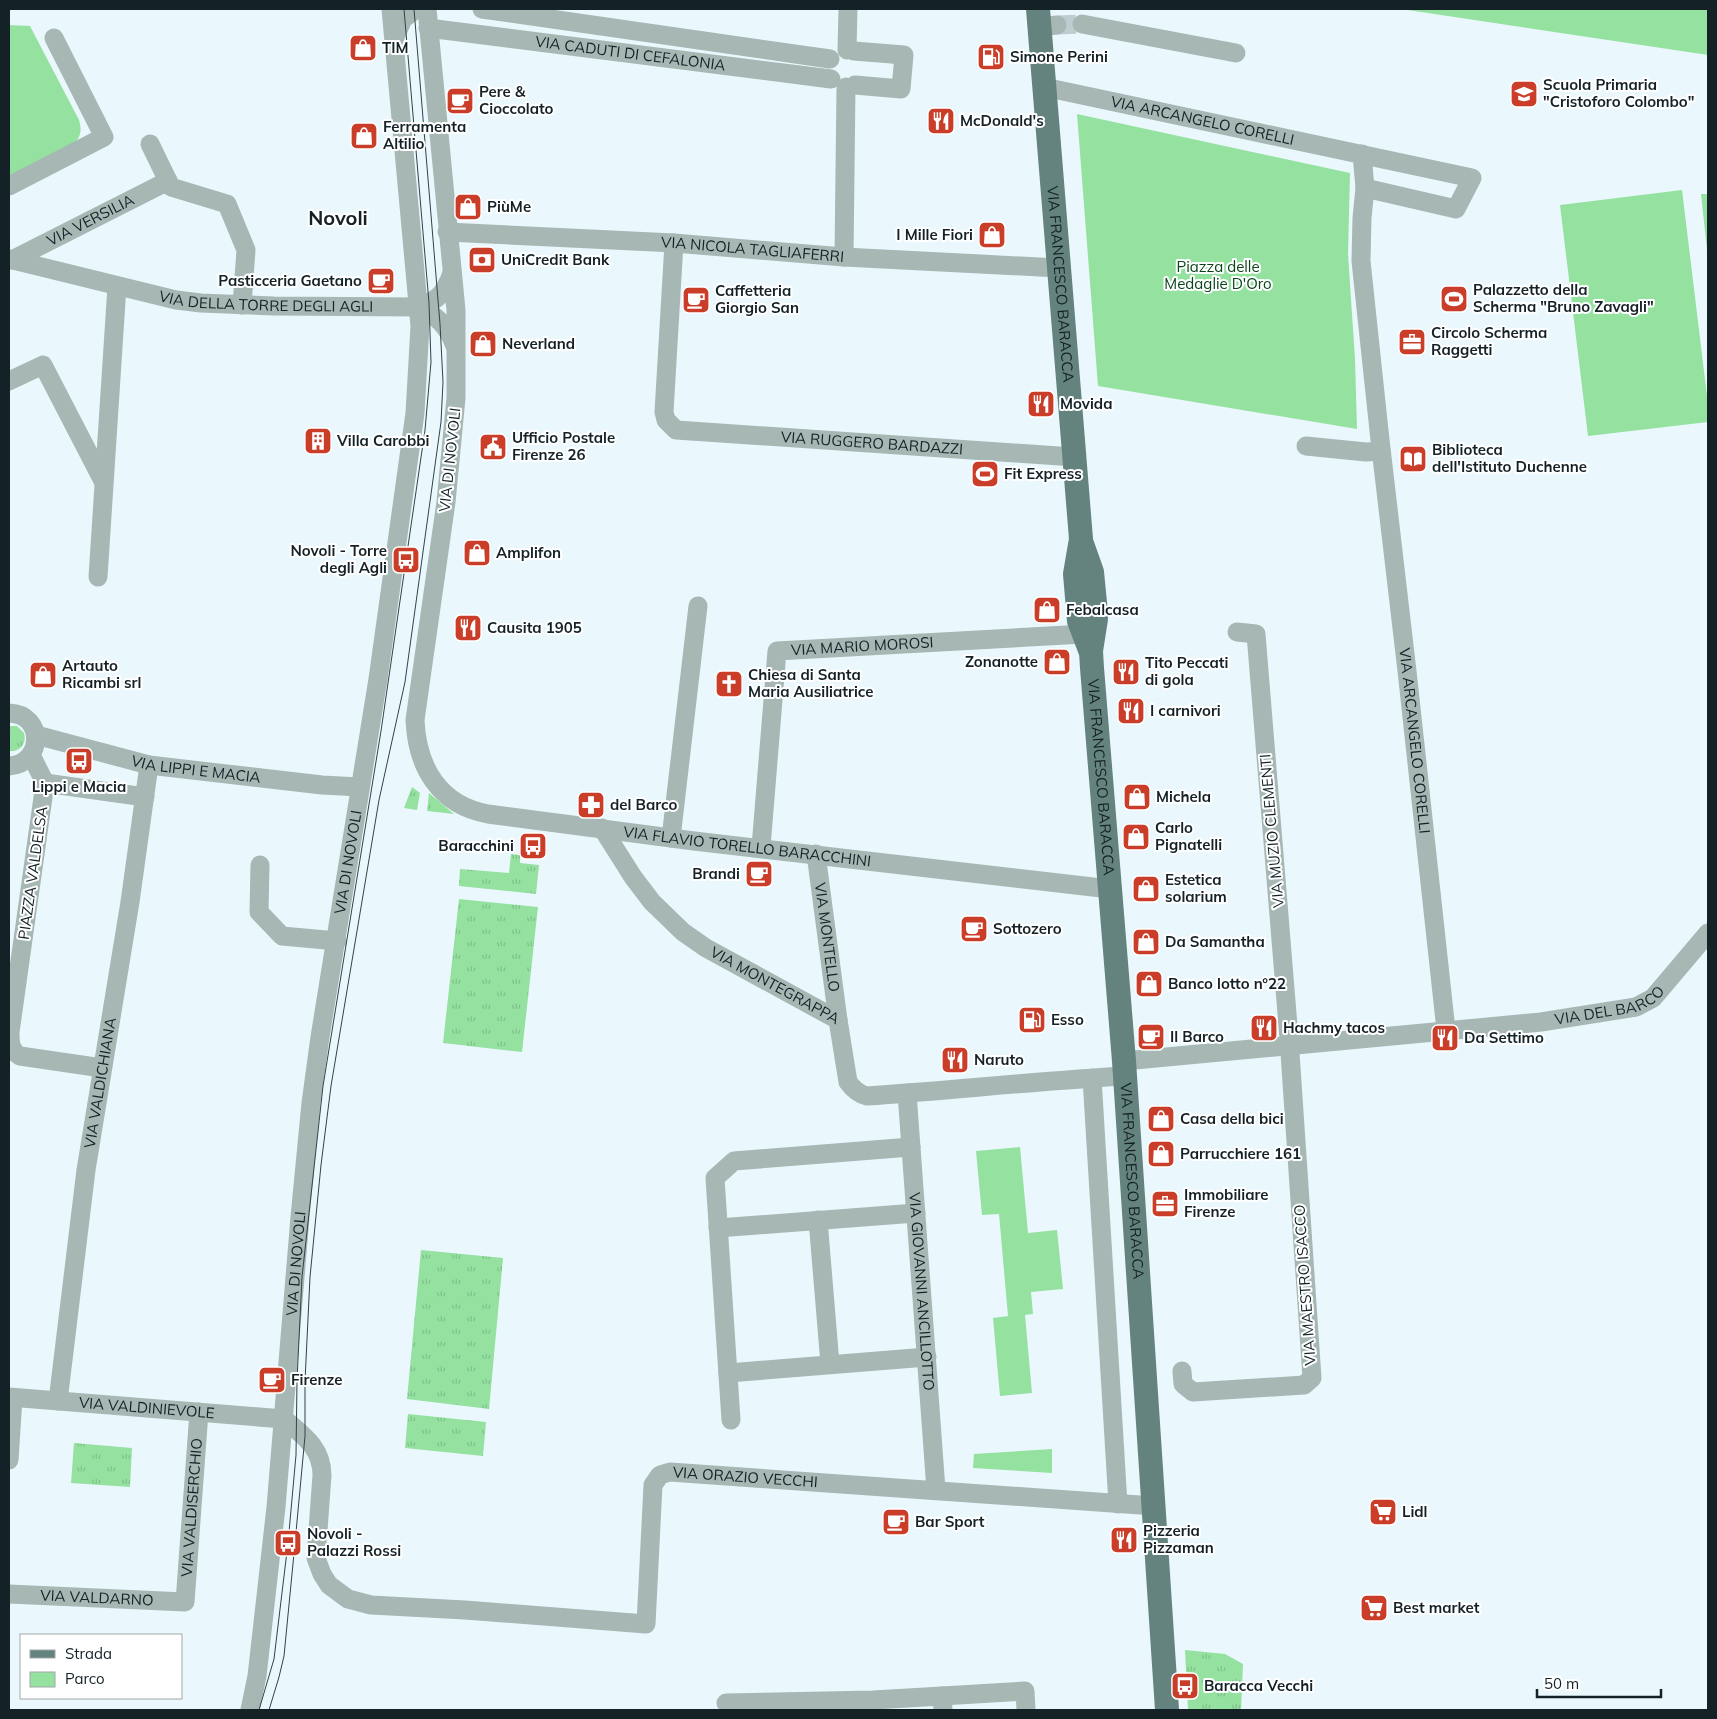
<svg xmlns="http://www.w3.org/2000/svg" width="1717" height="1719" font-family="Mulish,sans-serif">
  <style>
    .grass { fill: url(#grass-tufts) }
    .green { fill: #94e1a0 }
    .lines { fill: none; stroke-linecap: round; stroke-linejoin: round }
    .minor-tunnel { stroke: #bfcdd2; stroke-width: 19; stroke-dasharray: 19 9; stroke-linecap: butt }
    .minor { stroke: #a7b7b4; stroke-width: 19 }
    .major { stroke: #65837e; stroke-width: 24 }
    .tram { stroke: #344247; stroke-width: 1 }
    .labels { text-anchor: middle; stroke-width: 4; stroke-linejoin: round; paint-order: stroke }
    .poi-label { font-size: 15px; font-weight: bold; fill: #142227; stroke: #fff; text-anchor: start }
    .street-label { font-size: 15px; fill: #142227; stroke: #fff }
    .park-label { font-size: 15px; fill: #0a431a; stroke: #fff }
    .district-label { font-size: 20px; font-weight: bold; fill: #142227; stroke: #fff }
  </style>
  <defs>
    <pattern id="grass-tufts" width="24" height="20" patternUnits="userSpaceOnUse" patternTransform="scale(1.25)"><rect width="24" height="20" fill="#94e1a0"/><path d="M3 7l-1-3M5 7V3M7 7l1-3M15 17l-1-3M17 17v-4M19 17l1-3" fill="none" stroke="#7fc18a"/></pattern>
  </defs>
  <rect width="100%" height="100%" fill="#eaf8fd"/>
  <path class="grass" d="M9,726H17L24,733C27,744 20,752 9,751Z
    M412,787L420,793L417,810L404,808Z
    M429,793L454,814L427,811Z
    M511,854L520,855V863L539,865L536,894L459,886L460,869L509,873Z
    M459,899L538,907L522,1052L443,1043Z
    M421,1250L503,1258L489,1409L407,1399Z
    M408,1414L486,1422L483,1456L405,1448Z
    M74,1443L132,1448L130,1487L71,1483Z
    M1185,1650L1225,1654L1243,1664L1241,1710H1188Z"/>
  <path class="green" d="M1401,9H1708V55Z
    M9,25L30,26L79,120C82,130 81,136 74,144L9,177Z
    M1077,114L1350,173L1348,254L1355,359L1357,429L1098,386Z
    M1682,190L1708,404V422L1588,436L1560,205Z
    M1701,194H1708V259Z
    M1020,1147L1028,1233L1057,1230L1063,1289L1031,1292L1033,1314L1025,1315L1032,1393L1000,1396L993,1318L1008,1316L999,1214L982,1215L976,1151Z
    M1052,1449V1473L973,1468L974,1454Z"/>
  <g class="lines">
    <path class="minor-tunnel" d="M1057,25L1082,24"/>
    <g class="minor">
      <path id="s1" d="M427,9L456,310V398L446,502L415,720C417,767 439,805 488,814L694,841L1110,889"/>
      <path d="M482,9L830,59"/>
      <path d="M1082,24L1236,53"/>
      <path d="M1039,27L1057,25"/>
      <path id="s2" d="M428,28L831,79"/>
      <path d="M395,37L403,19L416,9"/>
      <path d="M847,50L848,9"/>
      <path d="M854,51L904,55L901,89L855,85"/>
      <path id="s3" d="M1044,87L1472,178L1456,209L1365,188"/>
      <path d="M150,144L168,181"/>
      <path id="s4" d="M1362,154L1365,188L1362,218L1361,261L1380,440L1407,671L1446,1030"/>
      <path d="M9,186L104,137L54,38"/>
      <path id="s5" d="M447,232L674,243L844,257L1059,268"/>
      <path id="s6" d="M674,243L664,412L666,420L676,430L1074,457"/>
      <path d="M844,257L846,87"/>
      <path id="s7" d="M9,259L176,300L201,303L274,306L418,307C439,300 445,293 452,273"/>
      <path id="s8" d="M12,260L168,181L171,187L227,204L246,250L242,305"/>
      <path d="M418,307C436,315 448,326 455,346"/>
      <path d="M9,381L43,365L103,481"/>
      <path d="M1306,446L1366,452L1381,451"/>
      <path d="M98,577L117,286"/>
      <path d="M9,713C45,714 44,764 9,766"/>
      <path id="s9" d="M36,735L149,765L322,785L360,787"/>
      <path d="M31,755L45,783L10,1032C10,1043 10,1050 20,1056L102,1068"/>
      <path d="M45,783L145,797"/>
      <path id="s10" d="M602,828L633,877L652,902L683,932L706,948L838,1020L848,1082C853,1089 858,1094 867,1096C953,1090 1039,1081 1125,1076"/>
      <path d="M671,838L698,606"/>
      <path id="s11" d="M761,847L777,651L1084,634"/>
      <path id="s12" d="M816,854L838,1020"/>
      <path d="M260,865L259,912L282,936L337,941"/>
      <path id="s13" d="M1124,1061L1541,1022L1636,1007L1653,998L1708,933"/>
      <path d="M1092,1078L1118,1504"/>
      <path id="s14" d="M907,1093L936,1490"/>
      <path d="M818,1220L830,1364"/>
      <path d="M718,1228L916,1213"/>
      <path d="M1182,1371L1183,1384L1193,1392L1304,1385L1312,1378L1289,1038L1256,634L1237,632"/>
      <path d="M728,1373L927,1357"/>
      <path id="s15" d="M9,1397L284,1419"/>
      <path id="s16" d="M58,1401L86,1170L130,902L149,765"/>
      <path id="s17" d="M284,1419C303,1435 322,1448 322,1475L316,1558L322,1574L329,1585L348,1599L371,1605L465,1610L646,1624L653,1485L660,1475L670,1472L1154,1506"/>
      <path d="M731,1420L715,1178L734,1161L911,1147"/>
      <path d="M9,1460L13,1398"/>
      <path id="s18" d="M9,1594L185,1602L199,1412"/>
      <path d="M726,1703L873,1700L942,1696"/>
      <path id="s19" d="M250,1710L257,1676L276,1507L300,1217L311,1103L320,1037L378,679L415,413L420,326L391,9"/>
      <path d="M943,1710L942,1696L1025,1691L1026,1710"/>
    </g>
    <g class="major">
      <path id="s20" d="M1038,9L1081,539L1075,574L1079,621L1090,650"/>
      <path id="s21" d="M1081,541L1092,572L1096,613V619L1091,651L1092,668L1124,1061L1167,1710"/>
    </g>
    <path class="tram" d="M259,1710L274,1659L288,1543L296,1455L297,1380L302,1277L323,1086L381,731L425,430L431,362L429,303L404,9
      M269,1710L279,1677L284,1656L295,1543L305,1436V1381L310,1277L321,1165L331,1086L379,800L405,682L441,422L443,382L440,324L414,9"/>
  </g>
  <defs>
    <symbol id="shop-square" viewBox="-11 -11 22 22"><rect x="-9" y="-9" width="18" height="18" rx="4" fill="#ca3e29" stroke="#fff"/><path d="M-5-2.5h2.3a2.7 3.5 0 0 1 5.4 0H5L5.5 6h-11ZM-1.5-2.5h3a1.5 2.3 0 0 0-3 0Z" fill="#fff"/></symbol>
    <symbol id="fuel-square" viewBox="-11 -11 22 22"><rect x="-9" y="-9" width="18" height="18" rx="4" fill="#ca3e29" stroke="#fff"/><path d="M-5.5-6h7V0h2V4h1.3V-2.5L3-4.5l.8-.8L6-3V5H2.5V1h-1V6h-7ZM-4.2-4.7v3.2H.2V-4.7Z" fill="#fff"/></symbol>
    <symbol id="school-square" viewBox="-11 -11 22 22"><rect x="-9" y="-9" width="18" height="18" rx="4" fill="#ca3e29" stroke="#fff"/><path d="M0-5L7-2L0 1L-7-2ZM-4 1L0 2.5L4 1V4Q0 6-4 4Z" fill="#fff"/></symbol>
    <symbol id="cafe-square" viewBox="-11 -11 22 22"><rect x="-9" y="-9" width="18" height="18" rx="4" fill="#ca3e29" stroke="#fff"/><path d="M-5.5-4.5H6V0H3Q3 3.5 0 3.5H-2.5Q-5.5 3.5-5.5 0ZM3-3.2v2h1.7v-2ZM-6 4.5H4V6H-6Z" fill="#fff"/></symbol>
    <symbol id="restaurant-square" viewBox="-11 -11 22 22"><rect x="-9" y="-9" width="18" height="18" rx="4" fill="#ca3e29" stroke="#fff"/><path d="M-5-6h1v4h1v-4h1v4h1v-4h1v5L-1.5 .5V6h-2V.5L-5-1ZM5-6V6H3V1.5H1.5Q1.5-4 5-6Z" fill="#fff"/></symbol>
    <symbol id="bank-square" viewBox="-11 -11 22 22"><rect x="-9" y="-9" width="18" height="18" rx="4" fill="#ca3e29" stroke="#fff"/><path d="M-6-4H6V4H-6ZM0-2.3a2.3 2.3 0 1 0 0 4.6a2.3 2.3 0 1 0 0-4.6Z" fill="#fff"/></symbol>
    <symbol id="stadium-square" viewBox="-11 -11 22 22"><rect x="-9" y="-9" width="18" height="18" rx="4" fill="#ca3e29" stroke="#fff"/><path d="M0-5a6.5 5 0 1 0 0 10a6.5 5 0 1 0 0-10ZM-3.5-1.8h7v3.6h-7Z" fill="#fff"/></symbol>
    <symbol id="office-square" viewBox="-11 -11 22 22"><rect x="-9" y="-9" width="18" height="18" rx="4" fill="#ca3e29" stroke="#fff"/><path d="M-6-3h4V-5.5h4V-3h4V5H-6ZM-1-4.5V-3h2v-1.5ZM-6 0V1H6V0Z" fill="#fff"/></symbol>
    <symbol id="building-square" viewBox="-11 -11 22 22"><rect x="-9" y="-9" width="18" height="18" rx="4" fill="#ca3e29" stroke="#fff"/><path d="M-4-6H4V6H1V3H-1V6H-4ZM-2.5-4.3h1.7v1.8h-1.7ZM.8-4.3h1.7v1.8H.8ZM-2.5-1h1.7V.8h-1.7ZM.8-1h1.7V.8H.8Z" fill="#fff"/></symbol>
    <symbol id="civic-square" viewBox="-11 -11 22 22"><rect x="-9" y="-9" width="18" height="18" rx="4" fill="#ca3e29" stroke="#fff"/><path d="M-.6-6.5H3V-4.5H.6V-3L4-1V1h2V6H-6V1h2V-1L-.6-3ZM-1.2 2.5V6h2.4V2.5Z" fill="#fff"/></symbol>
    <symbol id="library-square" viewBox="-11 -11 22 22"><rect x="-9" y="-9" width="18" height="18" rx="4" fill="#ca3e29" stroke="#fff"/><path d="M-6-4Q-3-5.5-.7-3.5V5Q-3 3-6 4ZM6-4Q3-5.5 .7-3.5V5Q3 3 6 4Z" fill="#fff"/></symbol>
    <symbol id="bus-square" viewBox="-11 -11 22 22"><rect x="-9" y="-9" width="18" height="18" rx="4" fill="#ca3e29" stroke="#fff"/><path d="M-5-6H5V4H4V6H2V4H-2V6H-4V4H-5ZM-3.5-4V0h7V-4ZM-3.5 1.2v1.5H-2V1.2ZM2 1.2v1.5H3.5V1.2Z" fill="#fff"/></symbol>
    <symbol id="church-square" viewBox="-11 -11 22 22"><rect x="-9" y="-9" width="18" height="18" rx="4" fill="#ca3e29" stroke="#fff"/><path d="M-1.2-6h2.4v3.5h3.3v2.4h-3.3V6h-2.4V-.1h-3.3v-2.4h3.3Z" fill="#fff"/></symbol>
    <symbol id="pharmacy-square" viewBox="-11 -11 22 22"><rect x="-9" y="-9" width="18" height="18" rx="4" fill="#ca3e29" stroke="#fff"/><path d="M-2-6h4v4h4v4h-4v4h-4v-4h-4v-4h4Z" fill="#fff"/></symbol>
    <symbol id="supermarket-square" viewBox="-11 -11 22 22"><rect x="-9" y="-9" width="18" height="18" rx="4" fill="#ca3e29" stroke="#fff"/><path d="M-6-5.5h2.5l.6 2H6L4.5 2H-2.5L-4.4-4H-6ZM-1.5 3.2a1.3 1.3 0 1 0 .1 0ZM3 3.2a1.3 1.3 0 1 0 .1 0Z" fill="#fff"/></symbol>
  </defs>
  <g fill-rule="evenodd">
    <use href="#shop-square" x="347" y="32" width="32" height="32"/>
    <use href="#fuel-square" x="975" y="41" width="32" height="32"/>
    <use href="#school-square" x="1508" y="78" width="32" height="32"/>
    <use href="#cafe-square" x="444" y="85" width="32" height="32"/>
    <use href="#restaurant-square" x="925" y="105" width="32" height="32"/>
    <use href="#shop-square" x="348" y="120" width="32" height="32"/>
    <use href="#shop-square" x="452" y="191" width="32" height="32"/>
    <use href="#shop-square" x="976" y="219" width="32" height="32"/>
    <use href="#bank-square" x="466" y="244" width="32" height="32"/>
    <use href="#cafe-square" x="365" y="265" width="32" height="32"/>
    <use href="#stadium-square" x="1438" y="283" width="32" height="32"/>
    <use href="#cafe-square" x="680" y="284" width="32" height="32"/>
    <use href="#office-square" x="1396" y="326" width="32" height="32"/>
    <use href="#shop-square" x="467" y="328" width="32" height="32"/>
    <use href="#restaurant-square" x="1025" y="388" width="32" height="32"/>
    <use href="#building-square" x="302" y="425" width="32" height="32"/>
    <use href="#civic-square" x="477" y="431" width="32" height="32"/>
    <use href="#library-square" x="1397" y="443" width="32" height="32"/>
    <use href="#stadium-square" x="969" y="458" width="32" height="32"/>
    <use href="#shop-square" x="461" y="537" width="32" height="32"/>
    <use href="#bus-square" x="390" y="544" width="32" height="32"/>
    <use href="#shop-square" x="1031" y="594" width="32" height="32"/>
    <use href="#restaurant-square" x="452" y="612" width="32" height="32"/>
    <use href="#shop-square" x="1041" y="646" width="32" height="32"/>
    <use href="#restaurant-square" x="1110" y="656" width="32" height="32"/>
    <use href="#shop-square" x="27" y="659" width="32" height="32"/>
    <use href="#church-square" x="713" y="668" width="32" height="32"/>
    <use href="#restaurant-square" x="1115" y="695" width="32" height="32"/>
    <use href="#bus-square" x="63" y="745" width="32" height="32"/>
    <use href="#shop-square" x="1121" y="781" width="32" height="32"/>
    <use href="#pharmacy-square" x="575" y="789" width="32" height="32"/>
    <use href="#shop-square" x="1120" y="821" width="32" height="32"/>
    <use href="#bus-square" x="517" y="830" width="32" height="32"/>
    <use href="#cafe-square" x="743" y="858" width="32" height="32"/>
    <use href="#shop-square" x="1130" y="873" width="32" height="32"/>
    <use href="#cafe-square" x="958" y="913" width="32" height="32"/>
    <use href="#shop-square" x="1130" y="926" width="32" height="32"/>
    <use href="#shop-square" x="1133" y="968" width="32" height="32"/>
    <use href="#fuel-square" x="1016" y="1004" width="32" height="32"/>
    <use href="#restaurant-square" x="1248" y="1012" width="32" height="32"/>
    <use href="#cafe-square" x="1135" y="1021" width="32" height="32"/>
    <use href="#restaurant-square" x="1429" y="1022" width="32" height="32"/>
    <use href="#restaurant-square" x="939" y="1044" width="32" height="32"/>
    <use href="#shop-square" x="1145" y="1103" width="32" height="32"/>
    <use href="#shop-square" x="1145" y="1138" width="32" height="32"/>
    <use href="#office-square" x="1149" y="1188" width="32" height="32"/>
    <use href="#cafe-square" x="256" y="1364" width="32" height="32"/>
    <use href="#supermarket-square" x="1367" y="1496" width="32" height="32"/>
    <use href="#cafe-square" x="880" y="1506" width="32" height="32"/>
    <use href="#restaurant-square" x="1108" y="1524" width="32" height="32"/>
    <use href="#bus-square" x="272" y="1527" width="32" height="32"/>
    <use href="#supermarket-square" x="1358" y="1592" width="32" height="32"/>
    <use href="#bus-square" x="1169" y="1670" width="32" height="32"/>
  </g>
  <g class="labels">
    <g class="poi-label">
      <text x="382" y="53">TIM</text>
      <text x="1010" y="62">Simone Perini</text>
      <text x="1543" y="90">Scuola Primaria<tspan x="1543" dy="17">"Cristoforo Colombo"</tspan></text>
      <text x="479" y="97">Pere &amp;<tspan x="479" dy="17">Cioccolato</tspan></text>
      <text x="960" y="126">McDonald's</text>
      <text x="383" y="132">Ferramenta<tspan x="383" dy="17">Altilio</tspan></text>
      <text x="487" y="212">PiùMe</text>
      <text x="973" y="240" text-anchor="end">I Mille Fiori</text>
      <text x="501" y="265">UniCredit Bank</text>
      <text x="362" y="286" text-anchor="end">Pasticceria Gaetano</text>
      <text x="1473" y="295">Palazzetto della<tspan x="1473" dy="17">Scherma "Bruno Zavagli"</tspan></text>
      <text x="715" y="296">Caffetteria<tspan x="715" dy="17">Giorgio San</tspan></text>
      <text x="1431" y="338">Circolo Scherma<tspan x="1431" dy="17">Raggetti</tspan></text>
      <text x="502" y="349">Neverland</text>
      <text x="1060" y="409">Movida</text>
      <text x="512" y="443">Ufficio Postale<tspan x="512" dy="17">Firenze 26</tspan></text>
      <text x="337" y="446">Villa Carobbi</text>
      <text x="1432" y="455">Biblioteca<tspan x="1432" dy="17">dell'Istituto Duchenne</tspan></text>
      <text x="1004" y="479">Fit Express</text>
      <text x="387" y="556" text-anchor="end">Novoli - Torre<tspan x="387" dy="17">degli Agli</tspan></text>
      <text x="496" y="558">Amplifon</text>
      <text x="1066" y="615">Febalcasa</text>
      <text x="487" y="633">Causita 1905</text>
      <text x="1038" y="667" text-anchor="end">Zonanotte</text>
      <text x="1145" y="668">Tito Peccati<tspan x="1145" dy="17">di gola</tspan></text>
      <text x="62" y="671">Artauto<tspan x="62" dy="17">Ricambi srl</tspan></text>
      <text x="748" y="680">Chiesa di Santa<tspan x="748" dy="17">Maria Ausiliatrice</tspan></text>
      <text x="1150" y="716">I carnivori</text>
      <text x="79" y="792" text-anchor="middle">Lippi e Macia</text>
      <text x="1156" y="802">Michela</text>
      <text x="610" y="810">del Barco</text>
      <text x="1155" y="833">Carlo<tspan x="1155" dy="17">Pignatelli</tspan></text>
      <text x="514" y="851" text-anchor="end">Baracchini</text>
      <text x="740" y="879" text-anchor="end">Brandi</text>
      <text x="1165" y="885">Estetica<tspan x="1165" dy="17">solarium</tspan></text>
      <text x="993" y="934">Sottozero</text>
      <text x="1165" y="947">Da Samantha</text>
      <text x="1168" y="989">Banco lotto n°22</text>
      <text x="1051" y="1025">Esso</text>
      <text x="1283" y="1033">Hachmy tacos</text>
      <text x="1170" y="1042">Il Barco</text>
      <text x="1464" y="1043">Da Settimo</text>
      <text x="974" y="1065">Naruto</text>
      <text x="1180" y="1124">Casa della bici</text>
      <text x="1180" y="1159">Parrucchiere 161</text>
      <text x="1184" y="1200">Immobiliare<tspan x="1184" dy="17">Firenze</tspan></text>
      <text x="291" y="1385">Firenze</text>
      <text x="1402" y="1517">Lidl</text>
      <text x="915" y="1527">Bar Sport</text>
      <text x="1143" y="1536">Pizzeria<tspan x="1143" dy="17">Pizzaman</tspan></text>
      <text x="307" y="1539">Novoli -<tspan x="307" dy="17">Palazzi Rossi</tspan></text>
      <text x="1393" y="1613">Best market</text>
      <text x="1204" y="1691">Baracca Vecchi</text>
    </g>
    <g class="street-label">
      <text dy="5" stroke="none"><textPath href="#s2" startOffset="204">VIA CADUTI DI CEFALONIA</textPath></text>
      <text dy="5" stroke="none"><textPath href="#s3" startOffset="162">VIA ARCANGELO CORELLI</textPath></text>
      <text dy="5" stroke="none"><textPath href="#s8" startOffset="88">VIA VERSILIA</textPath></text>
      <text dy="5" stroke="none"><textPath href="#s5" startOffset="306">VIA NICOLA TAGLIAFERRI</textPath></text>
      <text dy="5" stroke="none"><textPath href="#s20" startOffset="276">VIA FRANCESCO BARACCA</textPath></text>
      <text dy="5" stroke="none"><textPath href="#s7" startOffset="262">VIA DELLA TORRE DEGLI AGLI</textPath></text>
      <text dy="5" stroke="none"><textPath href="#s6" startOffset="388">VIA RUGGERO BARDAZZI</textPath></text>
      <text transform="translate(450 460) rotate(-84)" y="5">VIA DI NOVOLI</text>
      <text dy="5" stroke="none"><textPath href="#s11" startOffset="282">VIA MARIO MOROSI</textPath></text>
      <text dy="5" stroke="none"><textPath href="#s4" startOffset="590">VIA ARCANGELO CORELLI</textPath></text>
      <text dy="5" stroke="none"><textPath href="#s9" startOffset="164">VIA LIPPI E MACIA</textPath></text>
      <text dy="5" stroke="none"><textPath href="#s21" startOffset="239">VIA FRANCESCO BARACCA</textPath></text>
      <text transform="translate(1272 831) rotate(-95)" y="5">VIA MUZIO CLEMENTI</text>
      <text dy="5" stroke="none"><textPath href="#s1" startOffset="1106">VIA FLAVIO TORELLO BARACCHINI</textPath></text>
      <text dy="5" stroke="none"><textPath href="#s19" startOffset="854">VIA DI NOVOLI</textPath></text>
      <text transform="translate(33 873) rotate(-82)" y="5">PIAZZA VALDELSA</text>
      <text dy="5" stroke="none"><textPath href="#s12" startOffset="84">VIA MONTELLO</textPath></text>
      <text dy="5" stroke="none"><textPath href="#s10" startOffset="239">VIA MONTEGRAPPA</textPath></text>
      <text dy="5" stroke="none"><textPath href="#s13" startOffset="490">VIA DEL BARCO</textPath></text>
      <text dy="5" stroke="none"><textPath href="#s16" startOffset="321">VIA VALDICHIANA</textPath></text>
      <text dy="5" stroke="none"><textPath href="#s21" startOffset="644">VIA FRANCESCO BARACCA</textPath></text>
      <text dy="5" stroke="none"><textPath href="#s19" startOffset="449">VIA DI NOVOLI</textPath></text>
      <text transform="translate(1305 1285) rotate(-94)" y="5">VIA MAESTRO ISACCO</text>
      <text dy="5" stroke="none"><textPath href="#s14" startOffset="199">VIA GIOVANNI ANCILLOTTO</textPath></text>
      <text dy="5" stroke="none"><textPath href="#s15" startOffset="138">VIA VALDINIEVOLE</textPath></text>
      <text dy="5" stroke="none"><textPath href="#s17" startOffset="744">VIA ORAZIO VECCHI</textPath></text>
      <text dy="5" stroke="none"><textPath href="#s18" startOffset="271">VIA VALDISERCHIO</textPath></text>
      <text dy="5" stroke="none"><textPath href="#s18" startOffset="88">VIA VALDARNO</textPath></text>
    </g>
    <g class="park-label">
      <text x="1218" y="272">Piazza delle<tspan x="1218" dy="17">Medaglie D'Oro</tspan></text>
    </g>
    <g class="district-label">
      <text x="338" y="225">Novoli</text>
    </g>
  </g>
  <rect width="1717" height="1719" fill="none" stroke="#142227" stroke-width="20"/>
  <rect x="20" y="1634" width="162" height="65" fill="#ffffff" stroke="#a1a7a9"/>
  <rect x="30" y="1650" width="25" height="8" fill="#65837e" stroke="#a1a7a9"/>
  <text x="65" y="1659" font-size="15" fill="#142227">Strada</text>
  <rect x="30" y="1672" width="25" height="15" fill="#94e1a0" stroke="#a1a7a9"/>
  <text x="65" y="1684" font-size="15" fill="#142227">Parco</text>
  <path d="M1537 1689v8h124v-8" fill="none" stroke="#142227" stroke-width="2.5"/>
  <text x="1544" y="1689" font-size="15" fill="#142227" stroke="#ffffff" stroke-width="4" paint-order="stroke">50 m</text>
</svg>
